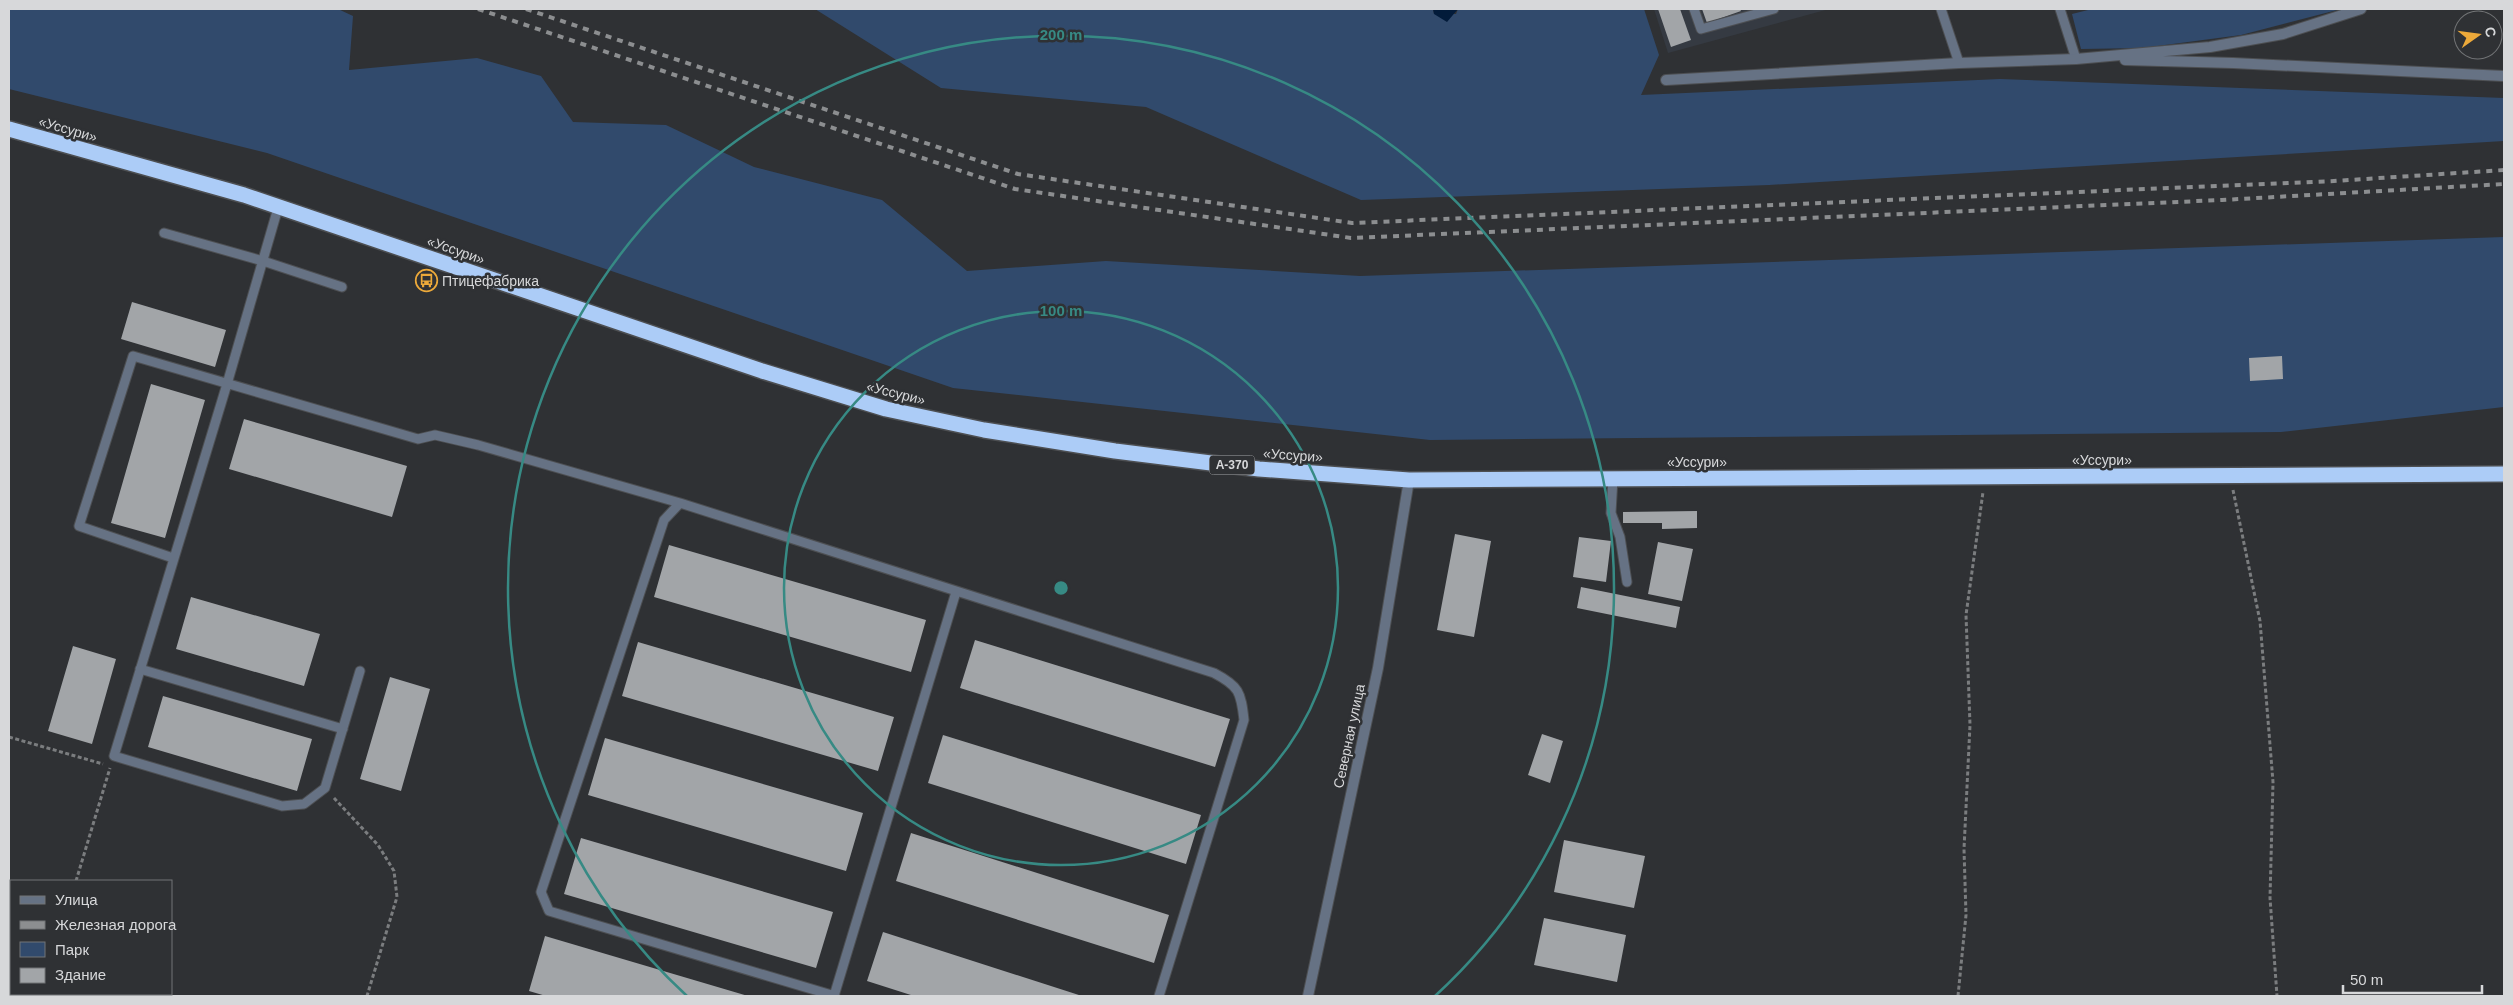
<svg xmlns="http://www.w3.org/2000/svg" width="2513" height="1005" font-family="Arial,sans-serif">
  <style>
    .built { fill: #353a42 }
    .green { fill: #314a6c }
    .water { fill: #021b3a }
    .building { fill: #a2a5a8 }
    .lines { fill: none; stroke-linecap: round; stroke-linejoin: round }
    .lane-casing { stroke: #4d4f52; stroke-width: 11 }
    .street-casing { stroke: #4d4f52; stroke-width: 12 }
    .highway-casing { stroke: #4d4f52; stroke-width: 18 }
    .path { stroke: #7b7d7f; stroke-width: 3; stroke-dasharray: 4 2.5; stroke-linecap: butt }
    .lane { stroke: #667284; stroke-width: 9 }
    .street { stroke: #667284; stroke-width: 10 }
    .highway { stroke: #acccf7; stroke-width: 15 }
    .rail { stroke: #8c8e90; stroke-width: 4; stroke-dasharray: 6 6; stroke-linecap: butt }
    .ring { fill: none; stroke: #378a84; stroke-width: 2.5 }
    .labels { text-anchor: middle; stroke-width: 5; stroke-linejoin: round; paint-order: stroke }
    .shield { fill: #2f3134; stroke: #a5a6a8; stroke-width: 1 }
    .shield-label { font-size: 12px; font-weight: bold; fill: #d7d8da }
    .street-label { font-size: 14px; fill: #d7d8da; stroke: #2f3134 }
    .poi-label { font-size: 14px; fill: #d7d8da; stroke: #2f3134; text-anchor: start }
    .centre { fill: #378a84; stroke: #2f3134; stroke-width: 2.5 }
    .ring-label { font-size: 15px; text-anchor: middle; font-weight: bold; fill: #378a84; stroke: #2f3134; stroke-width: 5; stroke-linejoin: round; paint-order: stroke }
  </style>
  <rect width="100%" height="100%" fill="#2f3134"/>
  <path class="built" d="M1654,9H1829L1668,53Z"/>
  <path class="green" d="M9,9H338L353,16L349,70L477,58L541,76L573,122L666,125L754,167L882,200L967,271L1106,261L1360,276L2504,237V407L2281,432L1430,440L953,388L267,153L9,89Z
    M815,9H1433L1434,14H1456L1458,9H1644L1659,55L1641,95L2000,79L2504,98V141L1769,185L1361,200L1146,107L941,88Z
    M2092,9H2341L2241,35L2142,48L2081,49L2072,14Z"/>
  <path class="water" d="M1433,9H1458L1447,22L1434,14Z"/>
  <path class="building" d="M1658,9H1680L1691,40L1671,47Z
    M1702,9H1740L1741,11L1707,23Z
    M132,302L226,330L215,367L121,339Z
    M2282,356L2283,379L2250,381L2249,358Z
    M151,384L205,400L165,538L111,523Z
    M244,419L407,466L392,517L229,469Z
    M1697,511V528L1662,529V523H1623V512Z
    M1455,534L1491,541L1474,637L1437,630Z
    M1579,537L1611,541L1606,582L1573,577Z
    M1658,542L1693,549L1682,601L1648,594Z
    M669,545L926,620L911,672L654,597Z
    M1581,587L1680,607L1676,628L1577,608Z
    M191,597L320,634L304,686L176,649Z
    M975,640L1230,719L1215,767L960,688Z
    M638,642L894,717L878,771L622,696Z
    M73,646L116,659L92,744L48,731Z
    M390,677L430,689L401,791L360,779Z
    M163,696L312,739L297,791L148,747Z
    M1542,734L1563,741L1550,783L1528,775Z
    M943,735L1201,815L1186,864L928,783Z
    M605,738L863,813L846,871L588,795Z
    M911,833L1169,915L1154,963L896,881Z
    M581,838L833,912L816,968L564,894Z
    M1564,840L1645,856L1634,908L1554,892Z
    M1544,918L1626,935L1617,982L1534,965Z
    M883,932L1082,996H914L867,981Z
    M545,936L748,996H546L529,991Z"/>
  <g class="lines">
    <defs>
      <path id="lane" d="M1694,9L1701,29L1774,9
        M1941,9L1959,63
        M2060,9L2076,59
        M278,208L227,384L114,756L282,806L304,804L325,788L360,671
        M164,233L263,261L342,287
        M1613,478L1611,513L1620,537L1627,582
        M173,558L79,526L133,356L418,439L435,435L478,445L680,503
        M140,669L343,729
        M834,996L956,592
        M835,996L549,911L541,892L664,520L680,503L1214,673C1239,686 1241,692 1244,720L1159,996"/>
      <path id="street" d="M2125,60L2233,63L2504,76
        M1666,80L1959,63L2076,59L2210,47L2283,34L2361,9
        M1308,996L1378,668L1409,480"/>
      <path id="highway" d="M9,129L244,195L762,371L886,409L984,430L1115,451L1259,469L1409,480L2504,474"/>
    </defs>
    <use href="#lane" class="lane-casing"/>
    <use href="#street" class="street-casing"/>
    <use href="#highway" class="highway-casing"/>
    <path class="path" d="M2233,490L2260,621L2273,782L2270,898L2277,996
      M9,737L103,764
      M334,798L378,845L394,871L397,897L367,996
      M76,881L110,768
      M42,996L43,994
      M1958,996L1966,915L1964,849L1970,725L1966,615L1983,492"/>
    <use href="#lane" class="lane"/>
    <use href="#street" class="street"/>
    <use href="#highway" class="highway"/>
    <path class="rail" d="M478,9L1015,189L1351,238L2222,200L2504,184
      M526,9L1018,174L1352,223L2334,181L2504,170"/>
  </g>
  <g class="ring">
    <circle cx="1061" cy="588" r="277"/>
    <path d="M687 996A553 553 0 1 1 1435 996"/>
  </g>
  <defs>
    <symbol id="bus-ring" viewBox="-11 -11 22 22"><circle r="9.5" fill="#2f3134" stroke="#eca93a" stroke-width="1.5"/><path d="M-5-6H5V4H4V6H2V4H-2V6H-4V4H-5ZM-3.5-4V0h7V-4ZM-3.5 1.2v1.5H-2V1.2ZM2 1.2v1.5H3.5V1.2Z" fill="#eca93a"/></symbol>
  </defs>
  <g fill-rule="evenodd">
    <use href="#bus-ring" x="414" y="268" width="25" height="25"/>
  </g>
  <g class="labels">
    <rect class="shield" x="1209.5" y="455.5" width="45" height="19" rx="4"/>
    <g class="shield-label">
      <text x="1232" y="469">А-370</text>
    </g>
    <g class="street-label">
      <text transform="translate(68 129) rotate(16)" y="5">«Уссури»</text>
      <text transform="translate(456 250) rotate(19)" y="5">«Уссури»</text>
      <text transform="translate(896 393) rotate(14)" y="5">«Уссури»</text>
      <text transform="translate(1293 455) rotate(4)" y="5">«Уссури»</text>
      <text x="2102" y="465">«Уссури»</text>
      <text x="1697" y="467">«Уссури»</text>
      <text transform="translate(1349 736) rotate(-78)" y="5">Северная улица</text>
    </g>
    <g class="poi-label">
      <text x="442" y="286">Птицефабрика</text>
    </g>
  </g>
  <circle cx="1061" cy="588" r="8" class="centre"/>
  <g class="ring-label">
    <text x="1061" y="40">200 m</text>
    <text x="1061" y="316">100 m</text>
  </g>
  <rect width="2513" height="1005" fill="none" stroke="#d7d8da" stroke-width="20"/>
  <rect x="10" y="880" width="162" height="115" fill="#2f3134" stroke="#727476"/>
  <rect x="20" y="896" width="25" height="8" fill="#667284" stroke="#727476"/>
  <text x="55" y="905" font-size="15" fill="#d7d8da">Улица</text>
  <rect x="20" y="921" width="25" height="8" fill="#8c8e90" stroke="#727476"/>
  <text x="55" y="930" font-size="15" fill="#d7d8da">Железная дорога</text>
  <rect x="20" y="942" width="25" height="15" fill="#314a6c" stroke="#727476"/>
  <text x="55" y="955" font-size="15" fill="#d7d8da">Парк</text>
  <rect x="20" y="968" width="25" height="15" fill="#a2a5a8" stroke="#727476"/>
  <text x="55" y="980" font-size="15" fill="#d7d8da">Здание</text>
  <g transform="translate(2478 35) rotate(76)"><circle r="24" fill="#2f3134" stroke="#727476"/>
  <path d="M0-4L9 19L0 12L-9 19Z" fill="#eca93a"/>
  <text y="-8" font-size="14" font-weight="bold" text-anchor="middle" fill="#d7d8da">С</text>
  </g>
  <path d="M2343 985v8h139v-8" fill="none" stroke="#d7d8da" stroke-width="2.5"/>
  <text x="2350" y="985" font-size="15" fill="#d7d8da" stroke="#2f3134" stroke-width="4" paint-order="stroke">50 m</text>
</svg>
